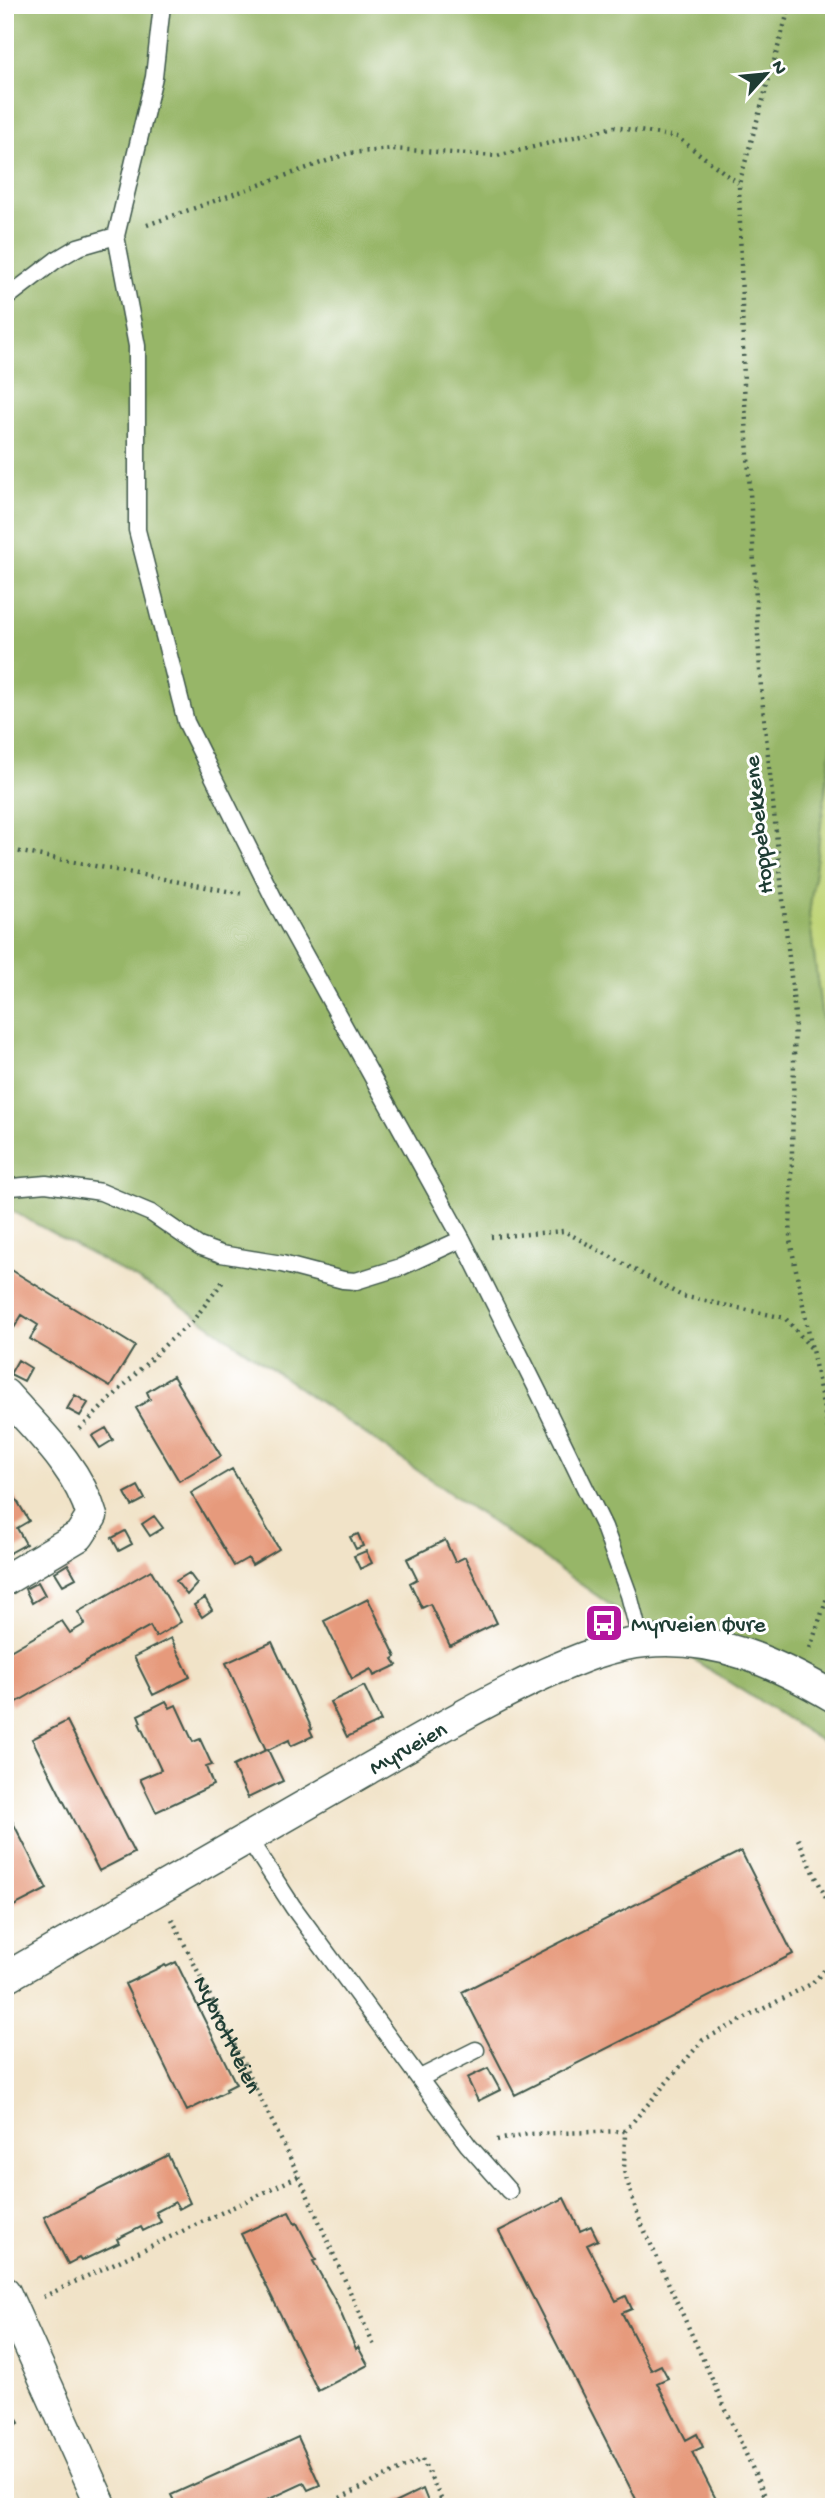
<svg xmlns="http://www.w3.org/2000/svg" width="839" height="2512" font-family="'Gochi Hand',sans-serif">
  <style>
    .green { fill: #bfd477; stroke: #6f8856; stroke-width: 2 }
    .forest { fill: #97b668; stroke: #5b7a4e; stroke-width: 2 }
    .building { fill: #e69a7c }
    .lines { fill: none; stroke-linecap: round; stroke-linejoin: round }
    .lane-casing { stroke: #3e564a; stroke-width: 19 }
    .street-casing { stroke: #3e564a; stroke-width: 33 }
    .path { stroke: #3e564a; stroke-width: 4.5; stroke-dasharray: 2 5; stroke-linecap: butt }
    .lane { stroke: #fff; stroke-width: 16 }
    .street { stroke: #fff; stroke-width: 30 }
    .labels { text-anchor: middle; stroke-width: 6; stroke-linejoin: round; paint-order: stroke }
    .street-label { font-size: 23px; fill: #1f3d34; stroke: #fff }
    .poi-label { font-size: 23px; fill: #1f3d34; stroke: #fff; text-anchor: start }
  </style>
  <rect width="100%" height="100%" fill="#fff"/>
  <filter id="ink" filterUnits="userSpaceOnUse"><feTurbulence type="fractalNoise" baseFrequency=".0143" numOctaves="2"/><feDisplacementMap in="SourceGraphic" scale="14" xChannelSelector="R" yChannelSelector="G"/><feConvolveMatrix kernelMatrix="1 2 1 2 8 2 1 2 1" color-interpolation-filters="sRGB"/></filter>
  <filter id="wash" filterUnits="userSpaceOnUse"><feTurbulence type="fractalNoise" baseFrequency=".00686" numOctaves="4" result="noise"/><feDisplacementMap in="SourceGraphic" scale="28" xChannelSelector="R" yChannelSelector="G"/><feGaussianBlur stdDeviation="1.57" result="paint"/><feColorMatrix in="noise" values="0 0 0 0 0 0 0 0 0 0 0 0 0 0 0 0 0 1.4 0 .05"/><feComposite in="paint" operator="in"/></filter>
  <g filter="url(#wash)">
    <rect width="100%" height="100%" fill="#f1e3c8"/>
    <path class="green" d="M834,727V1114L809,915Z"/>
    <path class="forest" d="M5,5H834V727L809,915L834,1114V1749L636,1623L169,1297L5,1207Z"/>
    <g id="blocks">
      <path class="building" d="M5,1266L135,1346L110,1387L30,1339L38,1325L22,1315L14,1328L5,1323Z
        M18,1360L31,1368L24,1381L10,1374Z
        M173,1376L221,1456L179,1481L136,1408L150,1399L147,1392Z
        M75,1395L88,1403L80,1416L67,1409Z
        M106,1428L113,1440L100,1448L92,1436Z
        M232,1469L279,1549L252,1565L248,1558L234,1566L191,1493Z
        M5,1472L13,1485L9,1487L29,1521L17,1528L26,1544L8,1554L5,1549Z
        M138,1486L145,1499L132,1506L125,1493Z
        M154,1516L163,1528L150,1536L142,1524Z
        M125,1531L132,1544L119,1551L112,1538Z
        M358,1534L363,1546L356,1549L350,1537Z
        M445,1540L455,1562L465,1557L497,1623L450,1646L430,1604L422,1608L410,1583L417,1579L407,1559Z
        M366,1551L372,1563L360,1569L354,1556Z
        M68,1564L76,1578L63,1585L55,1572Z
        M151,1570L181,1622L156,1637L150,1626L86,1661V1662L12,1705L5,1693V1654L62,1621L70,1633L85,1624L78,1612Z
        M189,1573L197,1584L187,1595L176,1581Z
        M38,1582L45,1595L32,1603L25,1589Z
        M205,1598L212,1610L202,1617L194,1605Z
        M368,1599L396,1657L393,1659L397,1665L374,1676L371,1669L352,1679L324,1621Z
        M171,1638L190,1677L153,1695L134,1657Z
        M272,1642L312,1729L310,1730L313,1736L291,1746L289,1740L268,1750L283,1781L248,1798L233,1766L266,1750L226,1663Z
        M364,1686L381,1721L347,1737L330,1702Z
        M166,1701L170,1708L176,1705L193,1742L200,1739L212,1765L206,1767L213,1785L156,1812L140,1779L161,1770L139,1723L141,1722L138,1715Z
        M67,1721L134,1853L99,1871L32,1739Z
        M5,1807L47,1889L12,1907L5,1894Z
        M741,1851L793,1954L515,2095L462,1992Z
        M176,1962L236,2084L226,2089L227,2091L187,2111L125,1984L165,1965L166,1967Z
        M488,2068L500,2090L478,2101L467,2078Z
        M168,2155L190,2203L179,2209L175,2202L156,2212L161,2222L143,2231L141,2227L117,2239L119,2243L81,2261L79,2258L68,2264L44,2217Z
        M564,2198L580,2231L591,2226L598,2240L587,2245L616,2301L626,2296L632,2309L622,2313L651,2370L661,2365L668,2378L657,2383L686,2440L697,2434L703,2447L692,2452L720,2507H640L499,2231Z
        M289,2212L295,2224L297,2223L316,2260L313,2261L337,2304L356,2349L358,2347L368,2365L318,2391L241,2234Z
        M5,2399L19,2423L5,2431Z
        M298,2437L320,2485L308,2490L304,2483L267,2500L270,2507H177L171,2495Z
        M423,2489L430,2507H386Z"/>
    </g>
  </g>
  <g filter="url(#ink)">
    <use href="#blocks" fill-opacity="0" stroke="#3e564a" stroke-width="2"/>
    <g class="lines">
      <defs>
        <path id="lane" d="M162,5L154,77L116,236L137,346V530L186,722L275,901L462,1239L539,1393L604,1527L629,1595L641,1642
          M5,299L56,260L78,247L116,236
          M5,1185L12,1187L46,1184L101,1192L151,1213L199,1246L221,1254L282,1264L343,1280L356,1281L401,1267L462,1239
          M248,1838L293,1907L468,2145L509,2191
          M420,2078L476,2050"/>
        <g id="street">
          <path d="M5,1394C38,1431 78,1467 92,1516L79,1536L5,1580"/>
          <path id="s2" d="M5,1978C124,1909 243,1841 363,1772C422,1738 482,1703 544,1674C576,1660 610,1645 645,1642C716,1635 774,1662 834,1697"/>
          <path d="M5,2292L102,2507"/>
        </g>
      </defs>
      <use href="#lane" class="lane-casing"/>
      <use href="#street" class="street-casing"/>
      <g class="path">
        <path d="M790,5L739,184L744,385L761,688L795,1015L790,1240L834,1459"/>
        <path d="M147,225L349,153L393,149L497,156L614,127L677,137L738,183"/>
        <path d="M5,849L243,894"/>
        <path d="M491,1237L564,1231L682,1296L785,1318L812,1349"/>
        <path d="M80,1429L167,1343L192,1322L224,1280"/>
        <path d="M810,1648L828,1595L834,1502"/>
        <path d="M798,1839L834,1915"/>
        <path id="s1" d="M172,1919L299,2176L374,2346"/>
        <path d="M497,2140L528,2134L625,2131"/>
        <path d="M43,2297L299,2176"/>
        <path d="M321,2507L422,2459L445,2507"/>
        <path d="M770,2507L638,2216L624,2171L625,2131L703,2040L811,1984L834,1961"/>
      </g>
      <use href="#lane" class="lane"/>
      <use href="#street" class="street"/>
    </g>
  </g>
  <defs>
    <symbol id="bus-square" viewBox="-11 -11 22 22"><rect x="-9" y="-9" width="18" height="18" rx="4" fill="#b5179e" stroke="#fff"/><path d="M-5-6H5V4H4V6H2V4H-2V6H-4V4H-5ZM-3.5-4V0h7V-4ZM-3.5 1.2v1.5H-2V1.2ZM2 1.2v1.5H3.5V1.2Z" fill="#fff"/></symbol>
  </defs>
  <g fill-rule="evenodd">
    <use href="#bus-square" x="582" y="1601" width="44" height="44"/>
  </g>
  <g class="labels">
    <g class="street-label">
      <text transform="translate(757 825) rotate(-96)" y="8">Hoppebekkene</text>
      <text dy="8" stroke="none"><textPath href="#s2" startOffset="464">Myrveien</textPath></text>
      <text dy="8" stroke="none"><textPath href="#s1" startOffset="128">Nybrottveien</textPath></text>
    </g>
    <g class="poi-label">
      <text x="631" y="1631">Myrveien Øvre</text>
    </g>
  </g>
  <rect width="839" height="2512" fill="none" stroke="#fff" stroke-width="28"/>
  <g transform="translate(766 74) rotate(63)" stroke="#ffffff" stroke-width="5" paint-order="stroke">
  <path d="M0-5L12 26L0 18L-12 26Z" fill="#1f3d34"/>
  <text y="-10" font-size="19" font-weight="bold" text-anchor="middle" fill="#1f3d34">N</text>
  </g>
</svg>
